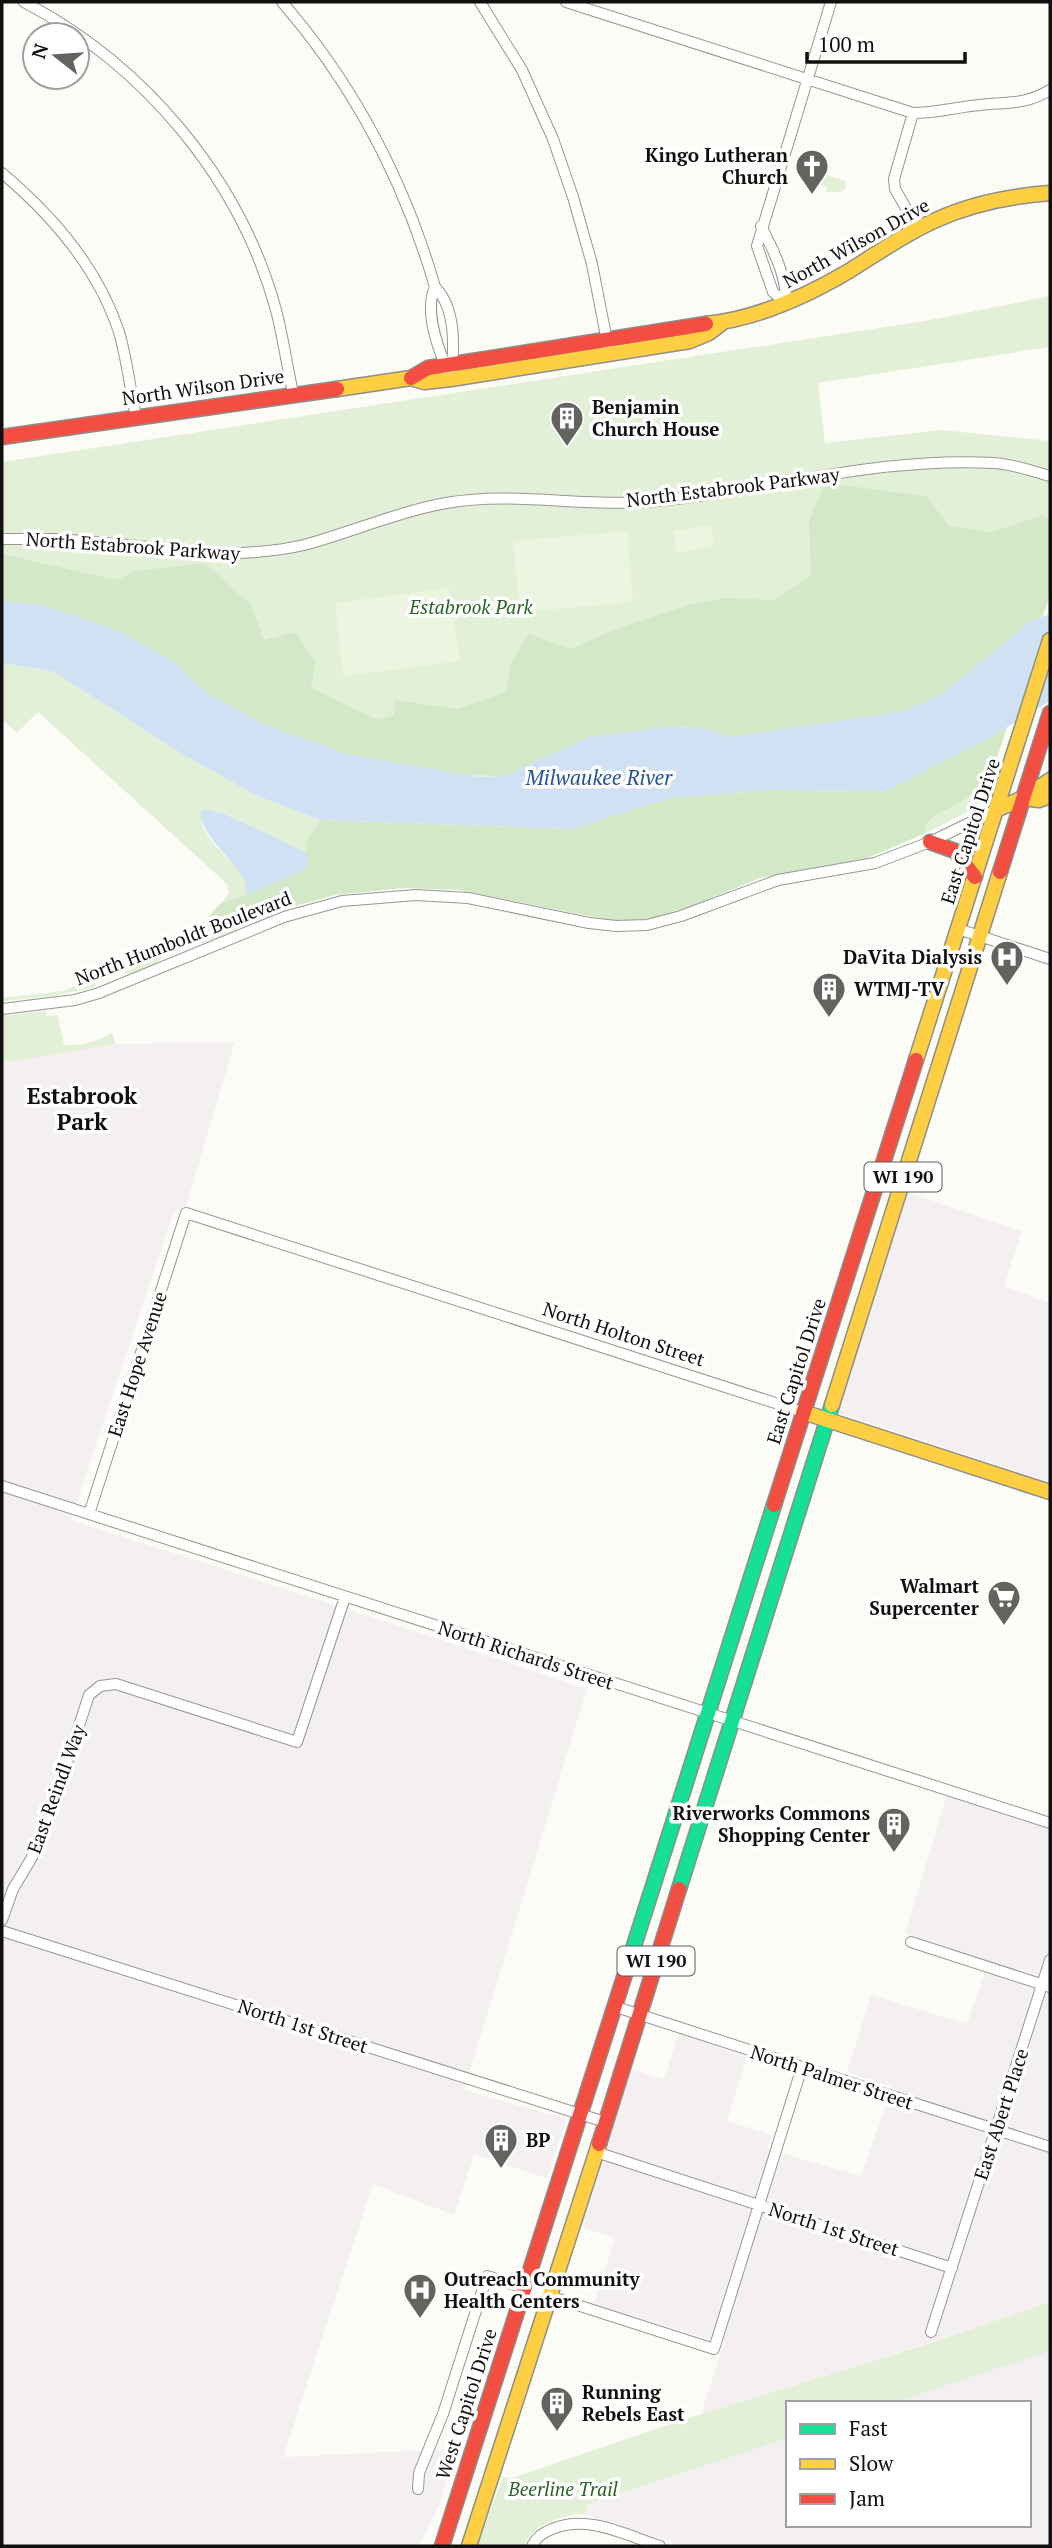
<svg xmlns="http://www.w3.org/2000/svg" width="1052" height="2548" font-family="'PT Serif',serif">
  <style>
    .industrial { fill: #f4f0f1 }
    .green { fill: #e3f0d8 }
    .forest { fill: #d2e8c7 }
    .pitch { fill: #edf5e1 }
    .water { fill: #cfe1f3 }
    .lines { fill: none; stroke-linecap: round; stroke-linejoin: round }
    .street-casing { stroke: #969694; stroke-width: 12 }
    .fast-casing { stroke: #8d8d8a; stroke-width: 17 }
    .slow-casing { stroke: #8d8d8a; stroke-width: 17 }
    .jam-casing { stroke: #8d8d8a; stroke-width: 17 }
    .street { stroke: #fffffe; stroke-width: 10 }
    .fast { stroke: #16e098; stroke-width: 14 }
    .slow { stroke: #ffcf43; stroke-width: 14 }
    .jam { stroke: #f24e42; stroke-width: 14 }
    .labels { text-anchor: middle; stroke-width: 7; stroke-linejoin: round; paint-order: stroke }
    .shield { fill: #fff; stroke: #585858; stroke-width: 2 }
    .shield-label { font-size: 18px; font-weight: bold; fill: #101010 }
    .poi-label { font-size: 19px; font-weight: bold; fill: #101010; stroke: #fff; text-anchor: start }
    .street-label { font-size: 19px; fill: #101010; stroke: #fff }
    .park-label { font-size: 19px; font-style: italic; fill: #286424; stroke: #fff }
    .water-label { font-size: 21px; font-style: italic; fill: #225399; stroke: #fff }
    .quarter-label { font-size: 23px; font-weight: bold; fill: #101010; stroke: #fff }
  </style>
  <rect width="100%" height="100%" fill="#fcfcf6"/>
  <path class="industrial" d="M235,1042L186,1206L174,1212L71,1520L397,1625L587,1689L464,2090L567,2119L547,2178L474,2155L454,2215L373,2184L283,2457L456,2449L438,2509L419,2546H2V1063L116,1044Z
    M907,1192L1022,1231L1004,1286L1050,1303V1482L836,1412Z
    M950,1785L1050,1818V2305L701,2414L724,2343L593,2305L615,2238L579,2226L626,2068L664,2079L679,2033L747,2057L727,2121L772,2135L767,2149L861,2176L892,2087L847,2072L871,1995L967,2024L989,1961L905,1933Z
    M1050,2351V2546H681L585,2514L588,2504L788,2438V2525H1029V2403H893Z"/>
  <path class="green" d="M821,173L845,181L846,189H843L842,192H826L827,186L817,185Z
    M1050,296V347L818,383L825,443L941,430L1050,441V594L1043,616L504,776L478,777L447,774L346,754L2,601V462L925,321Z
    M2,663L54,672L182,754L255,795L320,820L305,843L307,854L224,813L211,810L202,826L213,843L243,874L247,886L246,895L221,903L229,893L227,884L38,712L17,733L2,719Z
    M995,766L985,800L967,812L926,833L924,825C939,808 962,805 978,790C985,784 990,774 995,766Z
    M211,914L214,923L224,926L248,924C224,935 198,955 176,935L182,930L192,935Z
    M157,941L165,947L166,952L156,964L130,975L121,971L111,961L118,958L124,965L155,952L152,944Z
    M94,969L98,975L95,987L48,997L2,1001V998L63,991L90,980L88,973Z
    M46,1011V1016L58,1015L64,1045C81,1046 97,1042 112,1033L116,1044L2,1063V1016Z
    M1050,2302V2351L893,2403H788V2438L588,2504L585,2514C561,2515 533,2524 524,2546H477L503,2477L512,2478L679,2421L940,2340Z"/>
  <path class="forest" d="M825,483L926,496L949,526L992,532L1043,515L1050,520V593L1043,616L1031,621L942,694L903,711L730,737L699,728L667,727L589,737L504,776L447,774L346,754L264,724L206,693L174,662L42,605L2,601V554L116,580L135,571L205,563L251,605L264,640L295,632L315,662L311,688L378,720L394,715L395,700L458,709L506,692L511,662L529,634L571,649L618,628L689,605L724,598L773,600L811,576L809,521Z
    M1007,727C997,760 989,787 957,804C944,811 935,814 925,825L926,833L867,858L760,878L694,905L658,917L636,921L609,920L458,890L404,888L335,895L295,906L248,924L224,926L214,923L211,914L221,903L246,895L305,870L308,863L305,843L320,820L571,829L670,798L771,790L886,791Z"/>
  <path class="pitch" d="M710,525L714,546L677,553L673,531Z
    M627,531L633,602L520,612L513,541Z
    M449,588L460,661L343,676L335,603Z"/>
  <path class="water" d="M2,601L42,605L117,630L174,662L206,693L264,724L346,754L478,777L504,776L589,737L667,727L701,728L730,737L903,711L942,694L1031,621L1050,614V701L988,739L886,791L771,790L670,798L571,829L320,820L255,795L182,754L54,672L2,663Z
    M204,809L223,813L299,849L307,854L308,863L305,870L246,895C250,865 206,849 200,813Z"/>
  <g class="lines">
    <defs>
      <path id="street" d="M24,2C144,65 240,178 276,310C283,337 287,366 293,393
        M282,2C355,86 404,180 435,287
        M480,2L522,70L553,139L573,197L592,264L608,346
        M566,2L913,113C936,113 957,107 980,105C1008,102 1025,105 1050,90
        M913,113L894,179L895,189L918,229
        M2,173C52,215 98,268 119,332C127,359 130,389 136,416
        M761,226C773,249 787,277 786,303
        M435,287C457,309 454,350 451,379C440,354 423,312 435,287Z
        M786,303L773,292L757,246L831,2
        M2,539H60L225,554C251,553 278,551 304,545C352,532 397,512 446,503C513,491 579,507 647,502C763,492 876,456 994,463C1012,464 1032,471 1050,476
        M958,929L1050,959
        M2,1009L75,1000L99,993L284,917L342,901L416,895L468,898L589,923L616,926L647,925L681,916L778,880L875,863L930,842L998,809
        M2,1486L1050,1823
        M89,1514L186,1213L803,1412
        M2,1920L13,1889L31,1859L46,1827L89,1695L100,1686L116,1684L297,1742L345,1597
        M2,1931L605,2122
        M911,1942L1050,1987
        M613,2006L1050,2147
        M596,2152L952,2268
        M931,2332L1050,1960
        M418,2489L419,2473L443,2414L487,2276L714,2349L802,2067
        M532,2546C536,2537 543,2533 552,2529C588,2514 625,2535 660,2546"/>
      <path id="fast" d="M679,1889L832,1405
        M626,1971L774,1505"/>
      <path id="slow" d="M706,324C757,319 805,297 849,271C878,253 906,233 936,220C973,203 1011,196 1050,193
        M337,389L411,378L424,382L451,379L690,341L709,333L722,323
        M1023,798L1039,800L1050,796
        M998,809L1023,798L1050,780
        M916,1060L1050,640
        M832,1405L1000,872
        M803,1412L1050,1492
        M469,2546L599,2144"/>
      <path id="jam" d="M411,378L428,368L706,324
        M2,437L337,389
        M930,842L955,851L975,877
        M1000,872L1050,713
        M774,1505L916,1060
        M599,2144L679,1889
        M442,2546L626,1971"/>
    </defs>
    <use href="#street" class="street-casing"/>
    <use href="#fast" class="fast-casing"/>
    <use href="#slow" class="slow-casing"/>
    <use href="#jam" class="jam-casing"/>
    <use href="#street" class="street"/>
    <use href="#fast" class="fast"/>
    <use href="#slow" class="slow"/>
    <use href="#jam" class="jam"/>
  </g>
  <defs>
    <symbol id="church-pin" viewBox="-11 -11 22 30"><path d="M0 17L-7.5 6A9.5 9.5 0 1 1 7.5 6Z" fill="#636360" stroke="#fff"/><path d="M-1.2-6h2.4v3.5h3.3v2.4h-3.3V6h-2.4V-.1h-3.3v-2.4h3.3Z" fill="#fff"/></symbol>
    <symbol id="building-pin" viewBox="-11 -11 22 30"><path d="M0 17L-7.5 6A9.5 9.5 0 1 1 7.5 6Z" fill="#636360" stroke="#fff"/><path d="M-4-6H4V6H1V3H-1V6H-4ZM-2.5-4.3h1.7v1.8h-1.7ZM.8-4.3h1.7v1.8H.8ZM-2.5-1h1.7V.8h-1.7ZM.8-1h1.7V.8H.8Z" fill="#fff"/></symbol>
    <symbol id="hospital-pin" viewBox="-11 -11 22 30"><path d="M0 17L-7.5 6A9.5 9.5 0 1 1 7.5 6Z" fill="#636360" stroke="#fff"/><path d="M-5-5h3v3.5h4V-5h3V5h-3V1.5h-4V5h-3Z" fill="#fff"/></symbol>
    <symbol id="supermarket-pin" viewBox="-11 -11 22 30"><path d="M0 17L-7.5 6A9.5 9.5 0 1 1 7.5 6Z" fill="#636360" stroke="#fff"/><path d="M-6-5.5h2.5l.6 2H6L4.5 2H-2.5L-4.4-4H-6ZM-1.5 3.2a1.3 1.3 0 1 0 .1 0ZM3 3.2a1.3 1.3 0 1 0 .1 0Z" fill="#fff"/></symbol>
  </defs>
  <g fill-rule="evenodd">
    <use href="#church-pin" x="793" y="147" width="38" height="52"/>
    <use href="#building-pin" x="548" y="399" width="38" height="52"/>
    <use href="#hospital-pin" x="988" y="938" width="38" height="52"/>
    <use href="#building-pin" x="810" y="970" width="38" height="52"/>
    <use href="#supermarket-pin" x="985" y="1578" width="38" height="52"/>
    <use href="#building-pin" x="875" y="1805" width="38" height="52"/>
    <use href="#building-pin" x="482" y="2121" width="38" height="52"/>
    <use href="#hospital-pin" x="401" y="2271" width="38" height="52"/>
    <use href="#building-pin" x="538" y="2384" width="38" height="52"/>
  </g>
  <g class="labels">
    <g class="shield">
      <rect x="864.5" y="1162.5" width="77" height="29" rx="5"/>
      <rect x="617.5" y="1946.5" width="77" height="29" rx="5"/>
    </g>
    <g class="shield-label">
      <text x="903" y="1183">WI 190</text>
      <text x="656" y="1967">WI 190</text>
    </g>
    <g class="poi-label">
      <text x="788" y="162" text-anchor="end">Kingo Lutheran<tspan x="788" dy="22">Church</tspan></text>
      <text x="592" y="414">Benjamin<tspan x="592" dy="22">Church House</tspan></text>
      <text x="982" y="964" text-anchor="end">DaVita Dialysis</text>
      <text x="854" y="996">WTMJ-TV</text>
      <text x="979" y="1593" text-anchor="end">Walmart<tspan x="979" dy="22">Supercenter</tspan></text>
      <text x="870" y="1820" text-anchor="end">Riverworks Commons<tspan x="870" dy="22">Shopping Center</tspan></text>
      <text x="526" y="2147">BP</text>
      <text x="444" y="2286">Outreach Community<tspan x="444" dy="22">Health Centers</tspan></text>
      <text x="582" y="2399">Running<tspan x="582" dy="22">Rebels East</tspan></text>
    </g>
    <g class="street-label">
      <text transform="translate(856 243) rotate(-29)" y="7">North Wilson Drive</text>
      <text transform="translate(203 387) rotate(-8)" y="7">North Wilson Drive</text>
      <text transform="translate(733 487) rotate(-7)" y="7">North Estabrook Parkway</text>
      <text transform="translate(133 546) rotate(4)" y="7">North Estabrook Parkway</text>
      <text transform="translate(970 831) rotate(-72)" y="7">East Capitol Drive</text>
      <text transform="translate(183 938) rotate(-21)" y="7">North Humboldt Boulevard</text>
      <text transform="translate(624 1334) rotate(18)" y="7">North Holton Street</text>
      <text transform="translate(137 1364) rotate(-72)" y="7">East Hope Avenue</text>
      <text transform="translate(796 1371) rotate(-72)" y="7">East Capitol Drive</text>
      <text transform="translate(526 1655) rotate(18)" y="7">North Richards Street</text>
      <text transform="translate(56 1789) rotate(-70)" y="7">East Reindl Way</text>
      <text transform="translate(303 2026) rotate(18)" y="7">North 1st Street</text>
      <text transform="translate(832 2077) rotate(18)" y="7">North Palmer Street</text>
      <text transform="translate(1001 2114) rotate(-72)" y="7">East Abert Place</text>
      <text transform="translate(834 2229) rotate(18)" y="7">North 1st Street</text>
      <text transform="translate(466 2404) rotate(-72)" y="7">West Capitol Drive</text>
    </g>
    <g class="park-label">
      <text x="471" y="614">Estabrook Park</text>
      <text x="563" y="2496">Beerline Trail</text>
    </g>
    <g class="water-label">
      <text x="599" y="785">Milwaukee River</text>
    </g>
    <g class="quarter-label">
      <text x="82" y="1104">Estabrook<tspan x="82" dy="26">Park</tspan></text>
    </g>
  </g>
  <rect width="1052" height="2548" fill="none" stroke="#101010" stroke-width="7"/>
  <rect x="786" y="2401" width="245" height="126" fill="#ffffff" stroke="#9f9f9f" stroke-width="2"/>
  <rect x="800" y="2424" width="35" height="10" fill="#16e098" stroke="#9f9f9f" stroke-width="2"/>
  <text x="849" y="2436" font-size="21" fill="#101010">Fast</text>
  <rect x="800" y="2459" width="35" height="10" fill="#ffcf43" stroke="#9f9f9f" stroke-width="2"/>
  <text x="849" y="2471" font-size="21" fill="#101010">Slow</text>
  <rect x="800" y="2494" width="35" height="10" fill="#f24e42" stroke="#9f9f9f" stroke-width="2"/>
  <text x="849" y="2506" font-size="21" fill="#101010">Jam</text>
  <g transform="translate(56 56) rotate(287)"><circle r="33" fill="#ffffff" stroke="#9f9f9f" stroke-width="2"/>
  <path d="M0-5L12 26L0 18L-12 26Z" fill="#636360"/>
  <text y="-10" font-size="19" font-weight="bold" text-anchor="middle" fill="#101010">N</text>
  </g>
  <path d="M807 52v10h158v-10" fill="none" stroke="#101010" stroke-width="3.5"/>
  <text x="818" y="52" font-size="21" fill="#101010" stroke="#ffffff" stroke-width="5" paint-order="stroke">100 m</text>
</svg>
